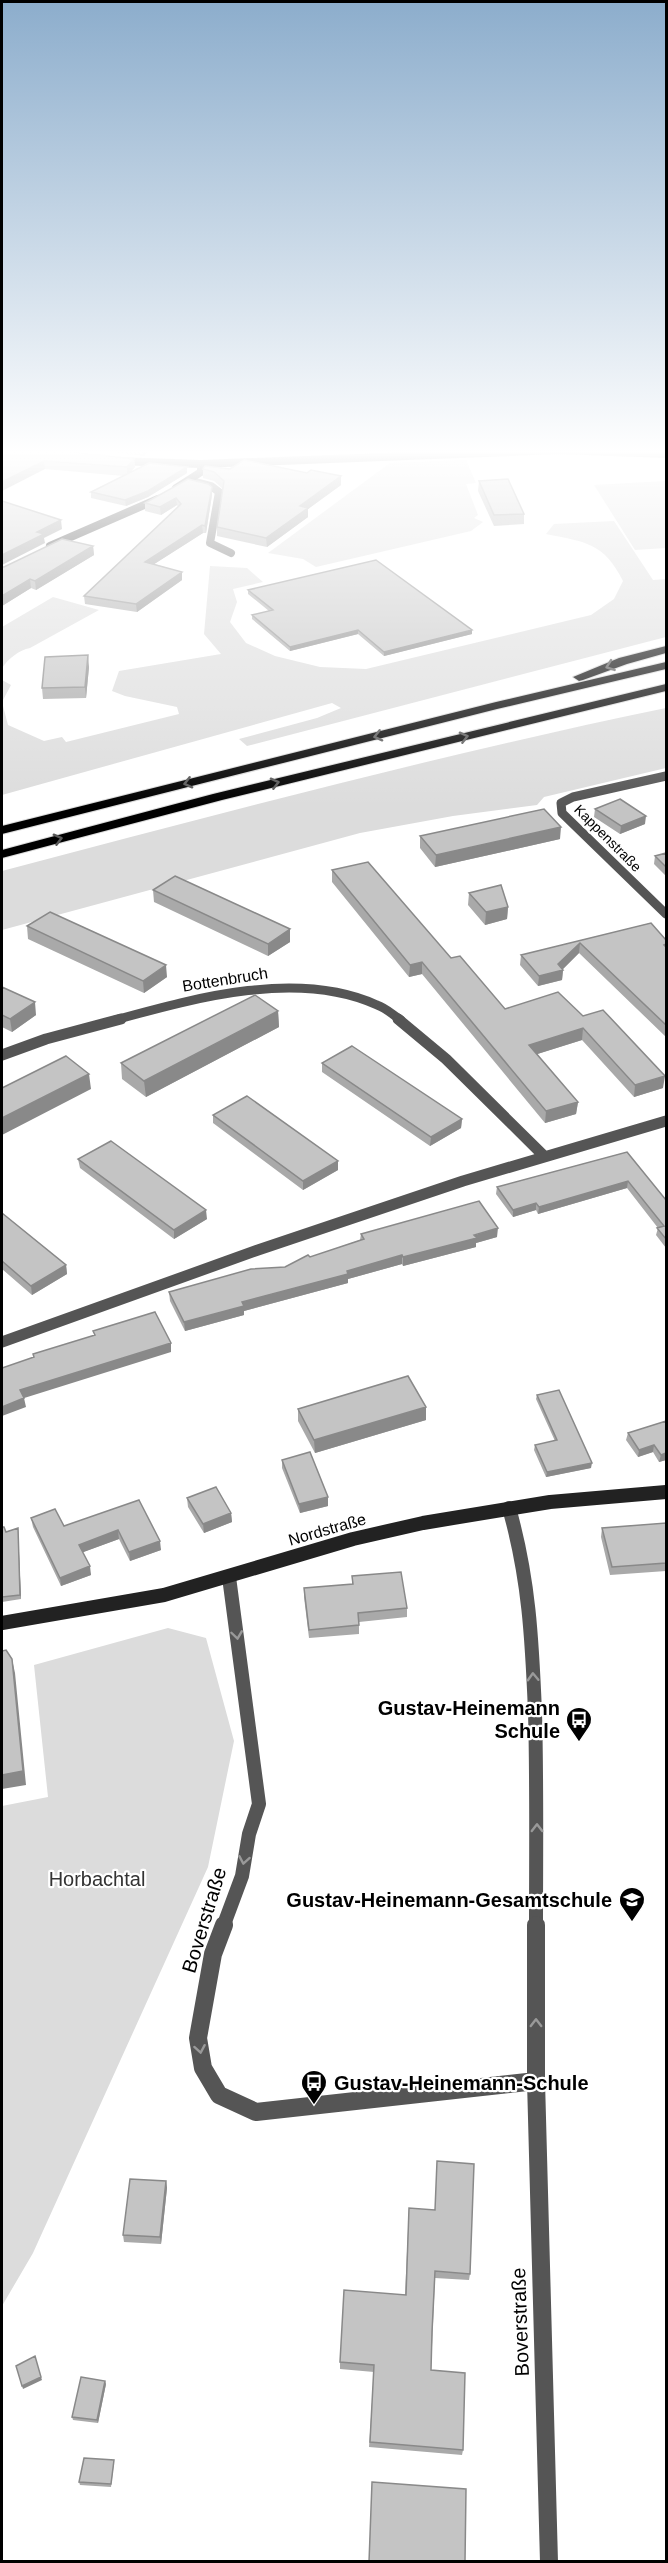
<svg xmlns="http://www.w3.org/2000/svg" width="668" height="2563" font-family="Helvetica,sans-serif">
  <style>
    .green { fill: #dcdcdc }
    .lines { fill: none; stroke-linecap: round; stroke-linejoin: round }
    .highway-casing { stroke: #dbdbdb; stroke-width: 2 }
    .street-far4 { stroke: #555; stroke-width: 8 }
    .street-far3 { stroke: #555; stroke-width: 9 }
    .street-far2 { stroke: #555; stroke-width: 11 }
    .street-far1 { stroke: #555; stroke-width: 14 }
    .street { stroke: #555; stroke-width: 18 }
    .secondary-far1 { stroke: #222; stroke-width: 8 }
    .secondary { stroke: #222; stroke-width: 14 }
    .highway { fill: #000; fill-rule: evenodd }
    .wall { fill: #a9a9a9 }
    .shaded-wall { fill: #898989 }
    .building { fill: #c4c4c4; stroke: #898989; stroke-width: 1.5 }
    .oneway { stroke: #595959 }
    .oneway2 { stroke: #999 }
    .labels { text-anchor: middle; stroke-width: 4.5; stroke-linejoin: round; paint-order: stroke }
    .far-street-label { font-size: 14px; fill: #000; stroke: #fff }
    .street-label { font-size: 16px; fill: #000; stroke: #fff }
    .near-poi-label { font-size: 20px; font-weight: bold; fill: #000; stroke: #fff; text-anchor: end }
    .near-park-label { font-size: 20px; fill: #333; stroke: #fff }
    .near-street-label { font-size: 20px; fill: #000; stroke: #fff }
  </style>
  <rect width="100%" height="100%" fill="#fff"/>
  <path class="green" d="M466,460L476,483L466,484L478,515L474,518L483,522L471,531L316,567L303,559L268,553L390,463Z
    M666,481V548L635,550L594,485Z
    M614,521L653,580L666,579V637L247,746L239,739L317,718L341,708L332,703L2,795V680L11,685L2,702L8,725L44,741L62,737L66,742L179,714L177,707L125,696L112,691L119,671L221,654L204,634L210,566L247,568L263,582L233,589L237,602L230,622L246,643L275,656L320,667L366,669L591,615L614,599L623,581C604,543 586,542 546,534L554,524Z
    M53,597L99,610L30,648C19,650 8,659 2,668V627Z
    M666,708V768L544,797L537,805L453,816L360,833L2,930V871C222,813 443,754 666,708Z
    M168,1628L206,1638L234,1741L208,1867L33,2253L2,2306V1806L48,1797L34,1665Z"/>
  <g class="lines">
    <defs>
      <path id="highway" d="M666,646V653L627,664L583,680L579,681L573,677L619,658Z
        M666,662V669L497,709L2,834V826L496,702Z
        M666,684V691L222,800L2,858V850L213,794Z"/>
    </defs>
    <use href="#highway" class="highway-casing"/>
    <path class="street-far4" d="M196,482L211,486L219,492L210,543L231,553"/>
    <path class="street-far3" d="M666,776L573,797L561,803L562,813L666,914
      M115,1020C195,998 298,969 377,1005C386,1008 393,1015 401,1020"/>
    <path class="street-far2" d="M398,1019L446,1059L544,1156
      M2,1055L46,1039L121,1019
      M2,1342L258,1250L463,1181L666,1121"/>
    <path class="street-far1" d="M509,1508C529,1578 532,1640 535,1712C537,1783 536,1855 536,1927
      M223,1927L242,1876L249,1834L259,1804L229,1577"/>
    <path class="street" d="M224,1925L213,1954L198,2038L203,2068L219,2095L256,2112L536,2081
      M536,1925V2081L549,2562"/>
    <path class="secondary-far1" d="M118,461L201,464L559,450L666,454
      M176,488L201,472V464
      M50,546L158,499"/>
    <path class="secondary" d="M2,1623L164,1595L353,1539L423,1523L550,1502L666,1492"/>
    <use href="#highway" class="highway"/>
  </g>
  <path class="wall" d="M2,449L81,453L134,459L135,467L130,473H187L148,497L126,506L91,498V492L124,476L45,469Z
    M84,449H150L144,456Z
    M203,469L341,485L308,509V517L267,547L217,536V527L223,489L214,481L203,478Z
    M188,479L212,495L206,533H203L154,564L182,572V580L137,612L85,604L84,596L178,507L177,505L161,515L145,511V503Z
    M479,481L524,514V524L494,526L478,491Z
    M93,546L94,555L36,590L31,588L2,606V567Z
    M248,590L472,634L384,656L358,634L290,651L252,619V615L269,611L248,594Z
    M89,667L86,698L43,699L42,688Z
    M595,809L645,824L620,834L594,817Z
    M420,836L560,839L435,867L420,848Z
    M666,853V876L654,864L655,856Z
    M332,870L451,958L505,1009L583,1016L663,1088L634,1097L582,1040L537,1054L578,1102L576,1114L545,1123L422,974L409,977L332,882Z
    M153,890L290,929V942L268,956L154,902Z
    M469,893L508,907L507,919L485,925L468,905Z
    M651,923L666,940V1037L579,953L563,969V970L562,980L538,986L520,965L521,955Z
    M27,926L167,977L144,993L28,939Z
    M2,987L36,1015L12,1032L2,1027Z
    M278,1011L279,1027L146,1097L122,1079L121,1063Z
    M322,1063L462,1119L461,1128L430,1146L322,1072Z
    M213,1115L338,1170L303,1190L213,1123Z
    M627,1152L666,1200V1248L656,1235L658,1228L627,1188L538,1214L536,1210L513,1217L496,1194L497,1187Z
    M78,1159L207,1219L174,1239L80,1168Z
    M2,1213L66,1265L67,1274L32,1295L2,1269Z
    M361,1234L497,1237L476,1243V1247L403,1266L402,1264L348,1279V1283L244,1311V1315L185,1331L170,1301L169,1292L285,1267L310,1257L360,1240Z
    M537,1395L591,1468L546,1477L534,1450L535,1445L555,1441L536,1399Z
    M298,1409L426,1420L315,1453L298,1421Z
    M666,1421V1460L659,1462L653,1452L638,1457L626,1440L628,1433Z
    M282,1460L328,1506L300,1513L282,1468Z
    M187,1498L231,1513L232,1522L204,1533L188,1507Z
    M139,1500L161,1550L130,1561L119,1539L83,1552L91,1575L61,1586L33,1527L31,1518L64,1526Z
    M666,1523V1571L610,1575L601,1537L602,1528Z
    M2,1527L6,1532L18,1528L21,1599L2,1602Z
    M352,1576L407,1608V1617L359,1622V1634L309,1638L304,1597V1588L352,1584Z
    M166,2181L167,2188L161,2244L124,2242L123,2235Z
    M409,2208L470,2274L469,2280L435,2278L431,2370L463,2450L462,2455L369,2447L374,2372L340,2369V2362L405,2295Z
    M106,2384L98,2423L73,2420L72,2417Z
    M114,2460V2463L111,2487L80,2485L79,2482Z"/>
  <path class="shaded-wall" d="M143,449H150L144,456Z
    M134,459L135,467L127,476V467Z
    M44,461L45,469L2,491V482Z
    M187,467V473L148,497L126,506L125,500Z
    M341,476V485L308,509V517L267,547L266,538L300,506Z
    M212,487V495L206,533L205,526Z
    M176,498L177,505L161,515L160,507Z
    M61,520L62,529L44,538L45,543L2,565V555L37,532Z
    M202,525L203,533L145,570V562Z
    M93,546L94,555L36,590L35,581Z
    M182,572V580L137,612L136,604Z
    M30,579L31,588L2,606V596Z
    M358,630V634L290,651V647Z
    M472,630V634L384,656V652Z
    M88,655L89,667L86,698L85,687Z
    M646,816L645,824L620,834L621,826Z
    M561,827L560,839L435,867L436,855Z
    M508,907L507,919L485,925L486,912Z
    M290,929V942L268,956V944Z
    M580,943L579,953L561,971L563,970L562,980L538,986L539,976L558,964Z
    M422,962V974L409,977L410,965Z
    M166,965L167,977L144,993L143,981Z
    M35,1002L36,1015L12,1032L10,1019Z
    M278,1011L279,1027L146,1097L144,1081Z
    M583,1028L582,1040L528,1057L529,1045Z
    M89,1074L91,1089L2,1135V1118Z
    M665,1076L663,1088L634,1097L635,1085Z
    M578,1102L576,1114L545,1123L546,1111Z
    M462,1119L461,1128L430,1146L431,1137Z
    M338,1161V1170L303,1190V1181Z
    M628,1181L627,1188L538,1214L539,1207Z
    M536,1203V1210L513,1217V1210Z
    M206,1210L207,1219L174,1239V1230Z
    M498,1228L497,1237L476,1243V1247L403,1266V1257Z
    M402,1255V1264L348,1279V1283L244,1311V1315L185,1331L184,1322L242,1302Z
    M66,1265L67,1274L32,1295L31,1286Z
    M171,1343V1352L21,1399L20,1390Z
    M24,1398L26,1407L2,1416V1407Z
    M426,1407V1420L315,1453L314,1440Z
    M654,1445L653,1452L638,1457L639,1450Z
    M666,1453V1460L659,1462L661,1455Z
    M592,1463L591,1468L546,1477L547,1472Z
    M328,1497V1506L300,1513L299,1504Z
    M231,1513L232,1522L204,1533L203,1524Z
    M18,1528V1532L21,1599L20,1595Z
    M118,1530L119,1539L81,1553L79,1545Z
    M160,1541L161,1550L130,1561L129,1552Z
    M90,1566L91,1575L61,1586L60,1578Z
    M12,1659L15,1673L26,1785L2,1789V1775Z
    M166,2181L167,2188L161,2244L160,2237Z
    M41,2377L42,2380L23,2389L22,2386Z
    M105,2381L106,2384L98,2423L97,2420Z"/>
  <path class="building" d="M2,449H54L81,453L134,459L127,467L44,461L2,482Z
    M244,460L307,473L311,470L341,476L300,506L308,508L266,538L217,527L224,481L214,472L203,469L205,466L230,469Z
    M149,463L187,467L148,491L125,500L91,492Z
    M188,479L208,484L212,487L205,526L202,525L145,562L182,572L136,604L84,596L181,504L176,498L160,507L145,503Z
    M508,479L524,514L494,515L479,481Z
    M2,501L61,520L37,532L44,534L2,555Z
    M62,539L93,546L35,581L30,579L2,596V567H4Z
    M376,560L472,630L384,652L358,630L290,647L252,615L273,610L248,590Z
    M88,655L85,687L42,688L45,657Z
    M620,799L646,816L621,826L595,809Z
    M544,809L561,827L436,855L420,836Z
    M666,853V867L655,856Z
    M368,862L451,958L460,956L505,1009L558,992L583,1016L603,1010L665,1076L635,1085L583,1028L529,1045L578,1102L546,1111L422,962L410,965L332,870Z
    M175,876L290,929L268,944L153,890Z
    M501,885L508,907L486,912L469,893Z
    M50,912L166,965L143,981L27,926Z
    M651,923L666,940V944L664,945L666,947V1025L580,943L558,964L563,970L539,976L521,955Z
    M2,987L35,1002L10,1019L2,1015Z
    M255,995L278,1011L144,1081L121,1063Z
    M352,1046L462,1119L431,1137L322,1063Z
    M66,1056L89,1074L2,1118V1088Z
    M247,1096L338,1161L303,1181L213,1115Z
    M111,1141L206,1210L174,1230L78,1159Z
    M627,1152L666,1200V1239L657,1228L664,1226L628,1181L539,1207L536,1203L513,1210L497,1187Z
    M479,1201L498,1228L474,1235L477,1238L403,1257L402,1255L347,1271L348,1274L242,1302L244,1306L184,1322L169,1292L251,1269L285,1267L308,1255L310,1257L364,1239L361,1234Z
    M2,1213L66,1265L31,1286L2,1261Z
    M155,1312L171,1343L20,1390L24,1398L2,1407V1368L34,1357L33,1354L95,1335L93,1331Z
    M408,1376L426,1407L314,1440L298,1409Z
    M559,1390L592,1463L547,1472L535,1445L557,1440L537,1395Z
    M666,1421V1453L661,1455L654,1445L639,1450L628,1433Z
    M310,1452L328,1497L299,1504L282,1460Z
    M216,1487L231,1513L203,1524L187,1498Z
    M139,1500L160,1541L129,1552L118,1530L79,1545L90,1566L60,1578L31,1518L55,1509L64,1526Z
    M666,1523V1563L612,1567L602,1528Z
    M2,1527H4L6,1532L18,1528L20,1595L2,1597Z
    M401,1572L407,1608L358,1613L359,1625L309,1630L304,1588L353,1584L352,1576Z
    M6,1650L12,1659L23,1771L2,1775V1651Z
    M437,2161L474,2164L470,2274L435,2271L432,2332L431,2370L465,2373L463,2450L370,2442L374,2365L340,2362L344,2290L406,2295L409,2208L435,2210Z
    M130,2179L166,2181L160,2237L123,2235Z
    M35,2356L41,2377L22,2386L16,2366Z
    M81,2377L105,2381L97,2420L72,2417Z
    M84,2458L114,2460L111,2484L79,2482Z
    M372,2482L466,2489L465,2562H369Z"/>
  <defs><path id="oneway-chevron" d="M-2-3.5L2.5 0L-2 3.5" fill="none" stroke-width="1.6" stroke-linecap="round" stroke-linejoin="round" transform="scale(1.5)"/></defs>
  <g class="oneway">
    <use href="#oneway-chevron" transform="translate(610 666) rotate(160)"/>
    <use href="#oneway-chevron" transform="translate(378 736) rotate(166)"/>
    <use href="#oneway-chevron" transform="translate(464 737) rotate(-14)"/>
    <use href="#oneway-chevron" transform="translate(188 783) rotate(166)"/>
    <use href="#oneway-chevron" transform="translate(275 783) rotate(-14)"/>
    <use href="#oneway-chevron" transform="translate(58 839) rotate(-15)"/>
  </g>
  <g class="oneway2">
    <use href="#oneway-chevron" transform="translate(237 1635) rotate(82)"/>
    <use href="#oneway-chevron" transform="translate(533 1677) rotate(-92)"/>
    <use href="#oneway-chevron" transform="translate(537 1828) rotate(-90)"/>
    <use href="#oneway-chevron" transform="translate(244 1860) rotate(100)"/>
    <use href="#oneway-chevron" transform="translate(536 2023) rotate(-90)"/>
    <use href="#oneway-chevron" transform="translate(200 2049) rotate(80)"/>
  </g>
  <linearGradient id="sky" x2="0" y2="1"><stop stop-color="#8cadcc"/><stop offset="0.56" stop-color="#fff"/><stop offset="1" stop-color="#fff" stop-opacity="0"/></linearGradient>
  <rect width="668" height="807" fill="url(#sky)"/>
  <defs>
    <symbol id="bus-pin" viewBox="-11 -11 22 30"><path d="M0 17L-7.5 6A9.5 9.5 0 1 1 7.5 6Z" fill="#000" stroke="#fff"/><path d="M-5-6H5V4H4V6H2V4H-2V6H-4V4H-5ZM-3.5-4V0h7V-4ZM-3.5 1.2v1.5H-2V1.2ZM2 1.2v1.5H3.5V1.2Z" fill="#fff"/></symbol>
    <symbol id="school-pin" viewBox="-11 -11 22 30"><path d="M0 17L-7.5 6A9.5 9.5 0 1 1 7.5 6Z" fill="#000" stroke="#fff"/><path d="M0-5L7-2L0 1L-7-2ZM-4 1L0 2.5L4 1V4Q0 6-4 4Z" fill="#fff"/></symbol>
  </defs>
  <g fill-rule="evenodd">
    <use href="#bus-pin" x="564" y="1705" width="30" height="40"/>
    <use href="#school-pin" x="617" y="1885" width="30" height="40"/>
    <use href="#bus-pin" x="299" y="2068" width="30" height="40"/>
  </g>
  <g class="labels">
    <g class="far-street-label">
      <text transform="translate(608 838) rotate(45)" y="5">Kappenstraße</text>
    </g>
    <g class="street-label">
      <text transform="translate(225 979) rotate(-9)" y="6">Bottenbruch</text>
      <text transform="translate(327 1529) rotate(-16)" y="6">Nordstraße</text>
    </g>
    <g class="near-poi-label">
      <text x="560" y="1715">Gustav-Heinemann<tspan x="560" dy="23">Schule</tspan></text>
      <text x="612" y="1907">Gustav-Heinemann-Gesamtschule</text>
      <text x="334" y="2090" text-anchor="start">Gustav-Heinemann-Schule</text>
    </g>
    <g class="near-park-label">
      <text x="97" y="1886">Horbachtal</text>
    </g>
    <g class="near-street-label">
      <text transform="translate(204 1920) rotate(-73)" y="7">Boverstraße</text>
      <text transform="translate(520 2322) rotate(-92)" y="7">Boverstraße</text>
    </g>
  </g>
  <rect width="668" height="2563" fill="none" stroke="#000000" stroke-width="6"/>
</svg>
